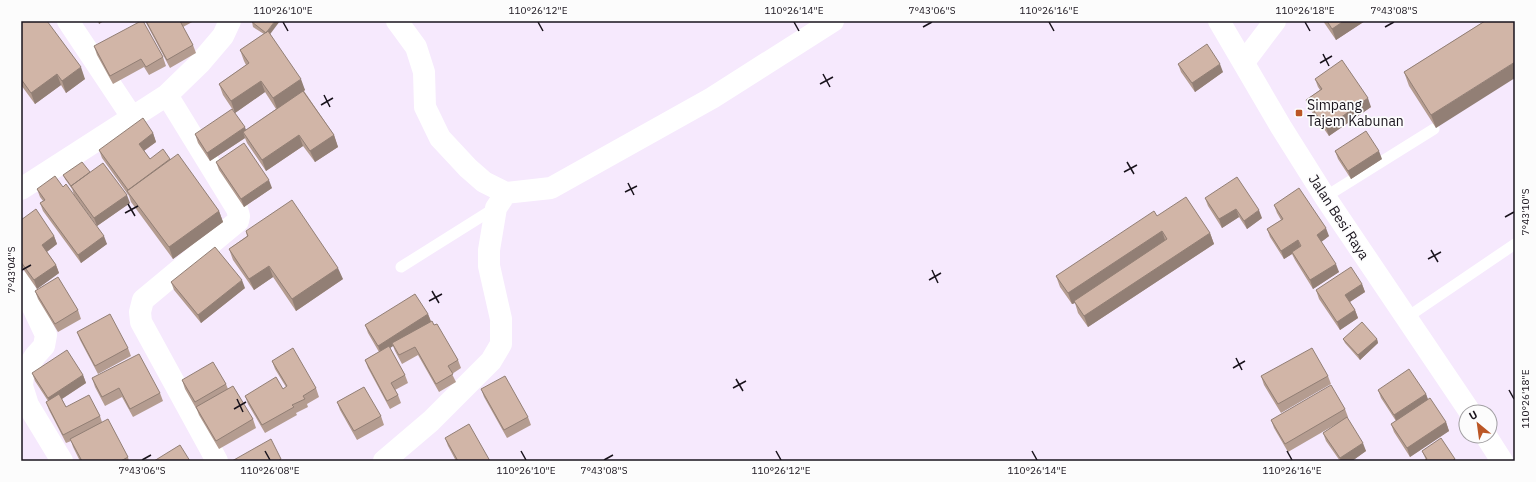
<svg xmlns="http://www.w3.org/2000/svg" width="1536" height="482" font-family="'IBM Plex Sans',sans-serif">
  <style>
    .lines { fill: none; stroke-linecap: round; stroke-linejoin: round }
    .service { stroke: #fff; stroke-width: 11 }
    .minor { stroke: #fff; stroke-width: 22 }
    .tertiary { stroke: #fff; stroke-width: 22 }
    .secondary { stroke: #fff; stroke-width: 22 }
    .wall { fill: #b49c90 }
    .shaded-wall { fill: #927f75 }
    .building { fill: #d1b5a7; stroke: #927f75 }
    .ticks { fill: none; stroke: #19131c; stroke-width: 1.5 }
    .poi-dot { fill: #bb5625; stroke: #fcfcfc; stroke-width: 1.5 }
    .labels { text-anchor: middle; stroke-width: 3.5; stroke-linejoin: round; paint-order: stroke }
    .poi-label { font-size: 14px; fill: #19131c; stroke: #fcfcfc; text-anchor: start }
    .street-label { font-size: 14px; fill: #19131c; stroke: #fcfcfc }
    .neatline { fill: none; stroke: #19131c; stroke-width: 1.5 }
    .ticks-label { font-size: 10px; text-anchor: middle; fill: #19131c }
  </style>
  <rect width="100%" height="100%" fill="#f6e9fd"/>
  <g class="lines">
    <path class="service" d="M1325,197L1434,129
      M401,267L495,208
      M1406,318L1515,244"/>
    <path class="minor" d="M68,21L132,117
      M397,21L416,47L424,72L425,107L440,138L468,168L484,182L506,193
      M167,95L237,209L239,216L238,221L143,300L140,312L141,322L217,461
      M21,189L167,95L200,63L223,36L230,21
      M21,282L46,335L44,346L35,356L23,375L22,386L28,405L62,461
      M384,461L431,421L491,361L501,344V319L489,266V250L496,208L506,193L551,188L712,98L833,21"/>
    <path class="tertiary" d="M1244,62L1275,21"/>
    <path class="secondary" d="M1219,21L1281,127L1325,197L1470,412
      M1486,436L1502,461"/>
  </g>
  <path class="wall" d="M21,21L85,79L66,93L61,85L35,104L21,85Z
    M145,21H194L183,27L193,45L196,53L170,68Z
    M1323,21H1365L1336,40Z
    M1485,21L1436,128L1409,86L1404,72Z
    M252,22L270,34L305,90L304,91L334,135L338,147L315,162L303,146L266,171L247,143L245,138L210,161L198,143L195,134L246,130L276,109L265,92L235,113L223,95L219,84L246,65L244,61L240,50L264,34L253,27Z
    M94,46L163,57L166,66L149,75L144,67L113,84L97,55Z
    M1178,64L1223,72L1195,92L1181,72Z
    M1315,79L1371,107L1329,136L1309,108L1306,100L1320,90L1318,87Z
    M153,133L156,142L144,151L150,159H170L219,211L223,222L173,259L131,202L129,196L102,158L99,150Z
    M1335,151L1382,159L1351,179L1338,159Z
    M216,162L272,188L244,207L219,170Z
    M90,172L130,203L97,226L74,195L72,189L65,179L63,175Z
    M63,187L107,244L81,263L43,211L40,203L43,201L40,197L37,189Z
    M1205,198L1262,218L1247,229L1239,217L1222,228L1208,206Z
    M1274,205L1329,236L1321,242L1339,272L1313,289L1295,260L1292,254L1284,259L1270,237L1267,229L1281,220L1277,213Z
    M1157,216L1210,233L1214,244L1088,327L1078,313L1075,303L1072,304L1060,287L1056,276Z
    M21,220L54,236L57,244L47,252L56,265L59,273L37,289L21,266Z
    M246,231L343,279L296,311L273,277L254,290L233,260L229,249L247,236Z
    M171,282L245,288L201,323L174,290Z
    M1362,284L1365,292L1350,302L1355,310L1358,318L1340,330L1319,299L1316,290Z
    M35,291L78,310L81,319L58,332L38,299Z
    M428,314L431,321L434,325L458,360L461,368L452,374L456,382L439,392L418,355L402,364L395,351L393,346L390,348L405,375L408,383L395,390L398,395L401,403L390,409L368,368L365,360L379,352L368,333L365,325Z
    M77,332L128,348L131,356L98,374L80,340Z
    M1343,339H1377L1378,343L1360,360L1345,343Z
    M272,361L316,388L319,397L307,404L308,407L296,413L297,415L265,433L248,404L245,396L283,389L286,387L275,369Z
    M32,373L83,375L86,383L62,399L66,407L100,416L102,422L128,457L129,461H80L73,447L71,441L66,443L49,410L46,402L48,401L35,381Z
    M1261,376H1328L1331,384L1281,413L1264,385Z
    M92,378L160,393L163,401L133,417L122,397L105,406L95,387Z
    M182,380L226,384L228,389L253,419L256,428L219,449L199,415L197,410L185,389Z
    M481,389L528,417L531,425L507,438L484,397Z
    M1378,390L1426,394L1428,400L1446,422L1449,431L1410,457L1394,432L1391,424L1396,421L1381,398Z
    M337,402L381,416L384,425L357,440L340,410Z
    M1345,409L1348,417L1347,418L1366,451L1352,461H1340L1326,441L1323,433L1338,423L1288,452L1274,428L1271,420Z
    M445,438L490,461H456L448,446Z
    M1422,451L1455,459L1456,461H1424L1426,460Z"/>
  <path class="shaded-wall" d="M98,21H104L99,24Z
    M275,21H280L268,37L266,33Z
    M1344,21H1365L1336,40L1332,29Z
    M1515,62V78L1436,128L1431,115Z
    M1220,64L1223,72L1195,92L1192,83Z
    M81,67L85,79L66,93L62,81Z
    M57,74L61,85L35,104L31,93Z
    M301,79L305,90L277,109L273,98Z
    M261,81L265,92L235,113L231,101Z
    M1368,98L1371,107L1329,136L1326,128Z
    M245,127L248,136L243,132L245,138L210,161L207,153Z
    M153,133L156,142L142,152L139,144Z
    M299,135L303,146L266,171L262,160Z
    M334,135L338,147L315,162L310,151Z
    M1379,151L1382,159L1351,179L1348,171Z
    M269,180L272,188L244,207L241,199Z
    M127,195L130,203L97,226L94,218Z
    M1236,209L1239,217L1222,228L1219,219Z
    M1259,210L1262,218L1247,229L1244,221Z
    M219,211L223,222L173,259L169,247Z
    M1326,228L1329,236L1320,243L1317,235Z
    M1162,231L1166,243L1074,301L1075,303L1072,304L1068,293Z
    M1210,233L1214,244L1088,327L1084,316Z
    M54,236L57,244L45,253L42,245Z
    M104,236L107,244L81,263L78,255Z
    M1298,240L1301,249L1292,252V254L1284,259L1281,251Z
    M1336,264L1339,272L1313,289L1310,280Z
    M56,265L59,273L37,289L34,280Z
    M269,266L273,277L254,290L249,279Z
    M338,268L343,279L296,311L292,299Z
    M242,280L245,288L201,323L198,315Z
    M1362,284L1365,292L1348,303L1345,295Z
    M1355,310L1358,318L1340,330L1337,322Z
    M428,314L431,322L392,343L393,346L381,354L378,346Z
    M1377,339L1378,343L1360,360L1358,355Z
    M83,375L86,383L51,406L48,398Z
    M1426,394L1429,402L1397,423L1394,415Z
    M1446,422L1449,431L1410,457L1407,448Z
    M1363,443L1366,451L1352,461H1341L1340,458Z"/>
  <path class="building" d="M21,21H47L81,67L62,81L57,74L31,93L21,79Z
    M141,21H143L163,57L146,67L141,59L110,76L94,46Z
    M146,21H180L193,45L167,60Z
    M253,21H275L266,33L252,22Z
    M1327,21H1344L1332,29Z
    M1485,21H1515V62L1431,115L1404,72Z
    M268,31L301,79L273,98L261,81L231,101L219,84L249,63L240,50Z
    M1207,44L1220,64L1192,83L1178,64Z
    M1342,60L1368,98L1326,128L1306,100L1322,89L1315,79Z
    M303,91L334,135L310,151L299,135L262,160L243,132Z
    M232,109L245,127L207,153L195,134Z
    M143,118L153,133L139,144L150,159L163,149L170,159L128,190L99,150Z
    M1366,131L1379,151L1348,171L1335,151Z
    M244,143L269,180L241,199L216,162Z
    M178,154L219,211L169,247L127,191Z
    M82,162L90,172L71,186L63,175Z
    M103,163L127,195L94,218L71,186Z
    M55,176L63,187L66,184L104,236L78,255L40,203L45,200L37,189Z
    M1237,177L1259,210L1244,221L1236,209L1219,219L1205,198Z
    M1299,188L1326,228L1317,235L1336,264L1310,280L1292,252L1301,246L1298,240L1281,251L1267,229L1283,219L1274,205Z
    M1186,197L1210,233L1084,316L1074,301L1167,239L1162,231L1068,293L1056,276L1154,211L1157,216Z
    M292,200L338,268L292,299L269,266L249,279L229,249L248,236L246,231Z
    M36,209L54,236L42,245L56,265L34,280L21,262V220Z
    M215,247L242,280L198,315L171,282Z
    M1351,267L1362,284L1345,295L1355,310L1337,322L1316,290Z
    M58,277L78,310L55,324L35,291Z
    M415,294L428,314L378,346L365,325Z
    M110,314L128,348L95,366L77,332Z
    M432,321L434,325L437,324L458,360L448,366L453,374L436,384L415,347L399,355L392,343Z
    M1362,322L1377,339L1358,355L1343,339Z
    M389,346L405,375L391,383L398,395L387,401L365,360Z
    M293,348L316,388L303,396L305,399L292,405L294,407L262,425L245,396L276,377L283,389L287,386L272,361Z
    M1312,348L1328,376L1278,404L1261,376Z
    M67,350L83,375L48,398L32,373Z
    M139,354L160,393L130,409L119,388L102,397L92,378Z
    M213,362L226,384L195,402L182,380Z
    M1409,369L1426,394L1394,415L1378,390Z
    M505,376L528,417L504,430L481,389Z
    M1331,385L1345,409L1285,444L1271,420Z
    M233,386L253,419L216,441L196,407Z
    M364,387L381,416L354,431L337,402Z
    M59,394L66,407L89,395L100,416L63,435L46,402Z
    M1430,398L1446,422L1407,448L1391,424Z
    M1347,417L1363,443L1340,458L1323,433Z
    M108,419L128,457L121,461H82L70,439Z
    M469,424L490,461H458L445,438Z
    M1441,438L1455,459L1452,461H1424L1427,459L1422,451Z
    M271,439L281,459L278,461H232Z
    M180,445L190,461H154Z"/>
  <path class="ticks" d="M283,22L288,31M538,22L543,31M794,22L799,31M1049,22L1054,31M1305,22L1310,31M923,27L932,22M1385,27L1394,22M1323,54L1329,66M1320,63L1332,56M823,74L830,87M820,84L833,77M324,95L330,107M321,105L333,98M1127,162L1134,174M1124,172L1137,165M628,183L634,195M625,192L637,186M128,204L135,216M125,213L138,206M1505,217L1514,212M1431,250L1438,262M1428,259L1441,252M22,270L31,265M932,270L938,283M929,280L941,273M432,291L439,303M429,301L442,294M1236,358L1242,370M1233,368L1245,361M736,379L743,391M733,388L746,381M1509,390L1514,399M237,399L243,412M234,409L246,402M265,451L270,460M521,451L526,460M776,451L781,460M1032,451L1037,460M1287,451L1292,460M142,460L151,455M604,460L613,455"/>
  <rect class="poi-dot" x="1295" y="109" width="8" height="8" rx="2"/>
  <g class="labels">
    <g class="poi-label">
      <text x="1307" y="110">Simpang<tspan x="1307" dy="16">Tajem Kabunan</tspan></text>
    </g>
    <g class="street-label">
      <text transform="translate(1339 217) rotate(57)" y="5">Jalan Besi Raya</text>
    </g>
  </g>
  <rect width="1536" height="482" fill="none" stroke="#fcfcfc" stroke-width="44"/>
  <g transform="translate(1478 424) rotate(331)"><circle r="19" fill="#fcfcfc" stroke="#a19fa2"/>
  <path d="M0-3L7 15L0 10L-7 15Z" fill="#bb5625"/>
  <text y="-6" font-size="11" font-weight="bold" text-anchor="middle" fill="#19131c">U</text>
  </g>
  <rect x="22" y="22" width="1492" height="438" class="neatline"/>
  <g class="ticks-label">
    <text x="283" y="14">110°26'10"E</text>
    <text x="538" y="14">110°26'12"E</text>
    <text x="794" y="14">110°26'14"E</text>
    <text x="932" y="14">7°43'06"S</text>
    <text x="1049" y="14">110°26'16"E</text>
    <text x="1305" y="14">110°26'18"E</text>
    <text x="1394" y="14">7°43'08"S</text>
    <text transform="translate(1525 212) rotate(-90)" y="4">7°43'10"S</text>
    <text transform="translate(11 270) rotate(-90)" y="4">7°43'04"S</text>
    <text transform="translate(1525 399) rotate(-90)" y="4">110°26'18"E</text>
    <text x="142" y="474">7°43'06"S</text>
    <text x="270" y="474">110°26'08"E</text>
    <text x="526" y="474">110°26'10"E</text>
    <text x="604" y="474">7°43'08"S</text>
    <text x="781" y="474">110°26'12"E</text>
    <text x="1037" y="474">110°26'14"E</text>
    <text x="1292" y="474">110°26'16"E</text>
  </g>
</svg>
